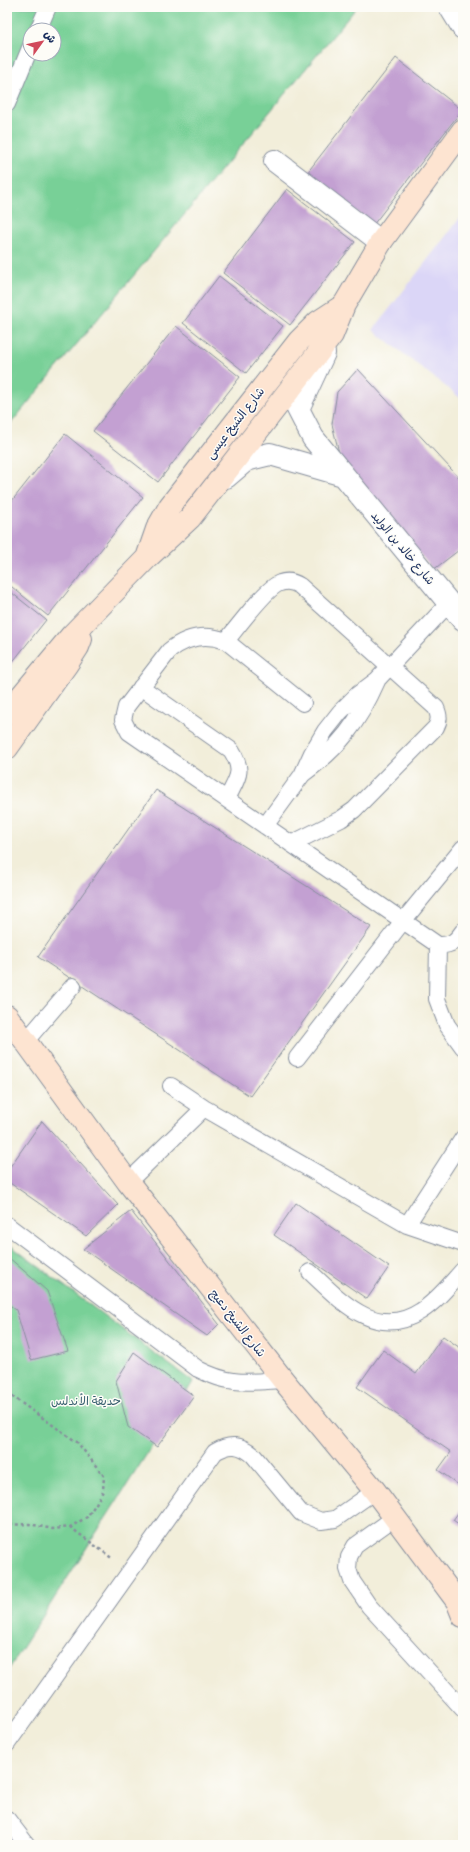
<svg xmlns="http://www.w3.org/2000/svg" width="470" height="1852" font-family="'Patrick Hand','Playpen Sans Arabic',sans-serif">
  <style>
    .built { fill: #dbd6f7 }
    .green { fill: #78d097; stroke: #4a807a; fill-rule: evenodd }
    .building { fill: #c3a0d2 }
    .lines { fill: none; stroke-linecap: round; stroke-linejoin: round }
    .lane-casing { stroke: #868e9c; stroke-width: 18 }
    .street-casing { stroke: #868e9c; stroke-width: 24 }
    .secondary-casing { stroke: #868e9c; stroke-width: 24 }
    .path { stroke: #868e9c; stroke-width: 2.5; stroke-dasharray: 3 3; stroke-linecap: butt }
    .lane { stroke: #fff; stroke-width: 16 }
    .street { stroke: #fff; stroke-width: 22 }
    .secondary { stroke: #fde4d1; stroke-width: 22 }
    .labels { text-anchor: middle; stroke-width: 3; stroke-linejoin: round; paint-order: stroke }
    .street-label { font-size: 12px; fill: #1b2f5e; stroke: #fdfcf7 }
    .park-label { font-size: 12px; fill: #375f6f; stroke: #fdfcf7 }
  </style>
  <rect width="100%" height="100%" fill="#fdfcf7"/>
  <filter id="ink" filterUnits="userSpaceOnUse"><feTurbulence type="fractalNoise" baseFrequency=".025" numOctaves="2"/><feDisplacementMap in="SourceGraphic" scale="8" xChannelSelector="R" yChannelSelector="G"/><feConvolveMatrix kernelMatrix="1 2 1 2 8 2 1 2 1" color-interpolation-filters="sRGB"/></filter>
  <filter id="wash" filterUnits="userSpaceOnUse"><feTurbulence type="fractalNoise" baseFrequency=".012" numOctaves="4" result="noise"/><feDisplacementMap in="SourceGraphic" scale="16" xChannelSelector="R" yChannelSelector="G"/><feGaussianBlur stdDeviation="0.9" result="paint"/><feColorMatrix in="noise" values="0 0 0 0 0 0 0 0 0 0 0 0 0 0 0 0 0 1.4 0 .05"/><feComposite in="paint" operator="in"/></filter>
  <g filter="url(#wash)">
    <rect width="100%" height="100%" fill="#f2eeda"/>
    <path class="built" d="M463,214V400L373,330Z"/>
    <path class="green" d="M7,7H357L7,428ZM30,30H54V54H30Z
      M7,1243L193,1382L7,1672Z"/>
    <g id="blocks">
      <path class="building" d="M396,58L462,110L373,225L307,173Z
        M287,189L355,242L290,325L223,273Z
        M219,276L283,326L246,373L183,323Z
        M176,326L240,377L158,482L93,431Z
        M358,369L463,482V547L433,570L340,457L332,424L337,392Z
        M65,434L143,497L48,616L7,583V507Z
        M7,589L46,620L7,669Z
        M156,790L371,927L250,1096L38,957Z
        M42,1121L118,1205L86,1236L7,1181V1171Z
        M296,1203L389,1267L367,1299L274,1235Z
        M131,1211L219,1324L207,1336L83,1249Z
        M7,1256L47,1291L68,1351L31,1360L16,1310L7,1303Z
        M443,1336L463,1350V1488L438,1470L451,1452L357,1387L383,1350L416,1374Z
        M134,1352L194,1396L157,1447L128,1427L116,1381Z
        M463,1506V1527L453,1520Z"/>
    </g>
  </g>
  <g filter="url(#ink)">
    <use href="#blocks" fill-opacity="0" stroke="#868e9c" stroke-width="1"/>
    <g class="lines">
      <defs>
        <path id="lane" d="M38,30L48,7
          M7,104L30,48
          M226,641C236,629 267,587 280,583C288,580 294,582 300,586L436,708C439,715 440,720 436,727L354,810L341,819L291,844
          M141,687L231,750C245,772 237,778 227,799
          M303,703L226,641C205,633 186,637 169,651L126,707L123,720L129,732L438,945C451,946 456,941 463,931
          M303,774C339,748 359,722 377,681
          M265,826L302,775L312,753L325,731L340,712L357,695L377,680L449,603
          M438,945L437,999L447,1025L463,1047
          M25,1042L73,986
          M297,1058L403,921L463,848
          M171,1086L204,1108L407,1225L463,1244
          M128,1182L204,1108
          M7,1225L198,1369C231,1386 248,1382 283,1380
          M407,1225L463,1138
          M310,1272C340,1300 376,1341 421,1311C437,1301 450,1284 463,1270
          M394,1518L355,1546L349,1557L348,1569L352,1581L369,1606L463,1709
          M7,1744L215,1452C230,1443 240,1444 253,1455L301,1513L321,1521L335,1519L375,1491
          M7,1819L27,1845"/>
        <path id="street" d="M450,7L463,28
          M275,161L381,242
          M324,353L298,409L313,438L463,620
          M226,477L246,460L270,454L343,475"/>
        <path id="secondary" d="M148,555L157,529L170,506L299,341L318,322L344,305
          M7,713L72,635L147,558L190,518L332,335L344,305L381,242L463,130
          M7,748L67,664L78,647L81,639
          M7,1016L128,1182L283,1380L375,1491L457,1601L463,1616"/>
      </defs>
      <use href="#lane" class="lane-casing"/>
      <use href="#street" class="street-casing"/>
      <use href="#secondary" class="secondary-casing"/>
      <path class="path" d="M7,1393L77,1442L104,1476L103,1491L97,1502L87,1517L70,1527L53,1529L29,1524L7,1525
        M70,1527L113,1559"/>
      <use href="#lane" class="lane"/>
      <use href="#street" class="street"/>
      <use href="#secondary" class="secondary"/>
    </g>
  </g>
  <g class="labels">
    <g class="street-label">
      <text transform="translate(235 423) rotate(-52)" y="4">شارع الشيخ عيسى</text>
      <text transform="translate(403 548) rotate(50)" y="4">شارع خالد بن الوليد</text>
      <text transform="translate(238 1323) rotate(52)" y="4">شارع الشيخ دعيج</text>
    </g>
    <g class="park-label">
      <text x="86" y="1405">حديقة الأندلس</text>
    </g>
  </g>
  <rect width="470" height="1852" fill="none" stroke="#fdfcf7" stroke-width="24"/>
  <g transform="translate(42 42) rotate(57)"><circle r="19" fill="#fdfcf7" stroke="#a3aaba"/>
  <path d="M0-3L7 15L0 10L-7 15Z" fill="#d1495b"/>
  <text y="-6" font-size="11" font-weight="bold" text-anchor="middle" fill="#1b2f5e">ش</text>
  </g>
</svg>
